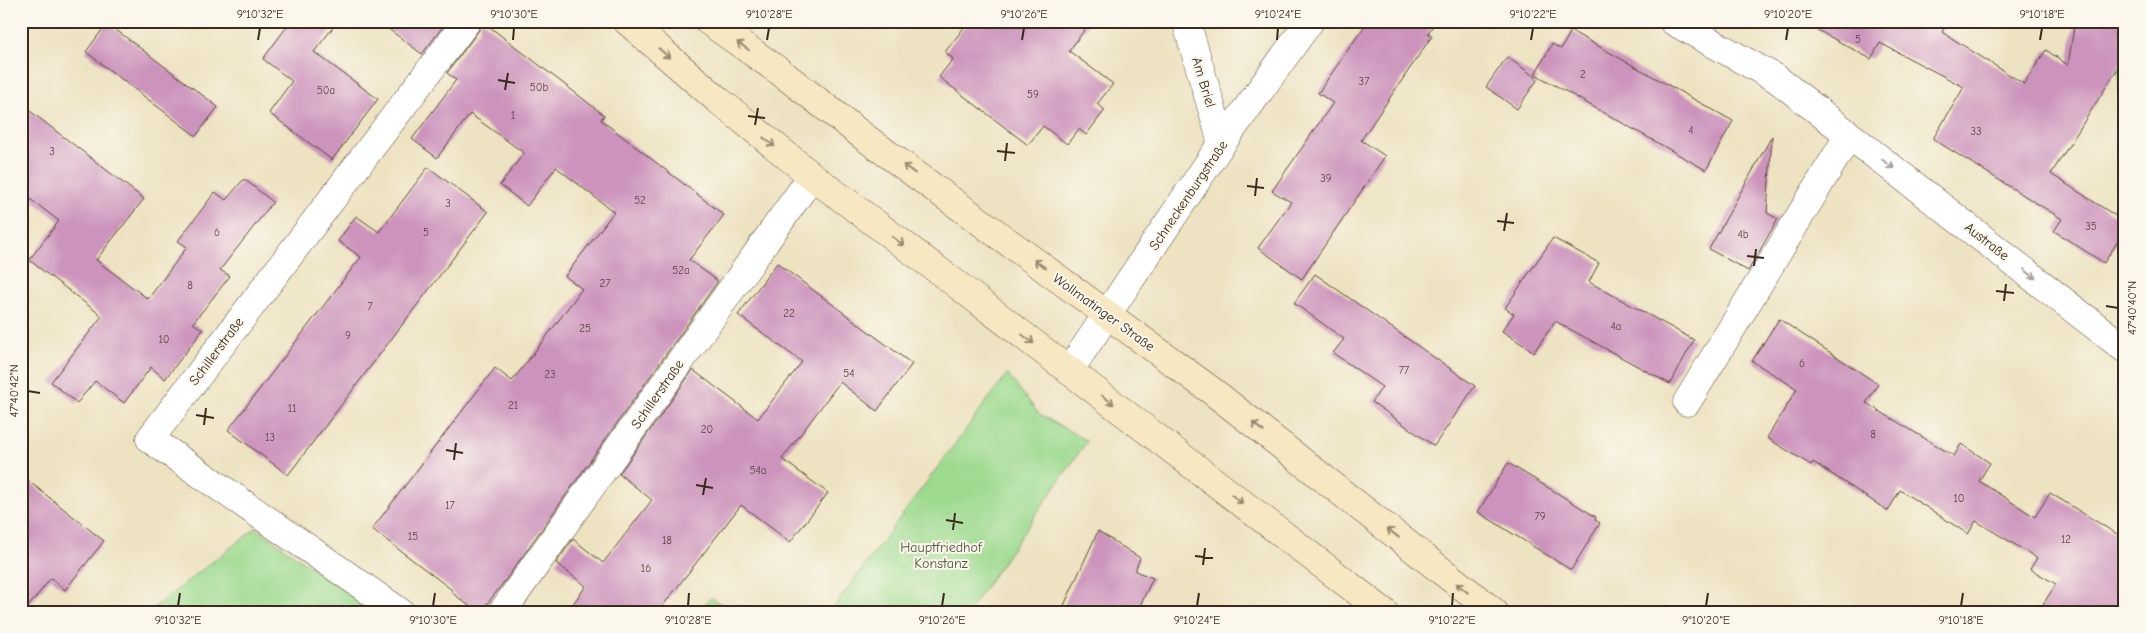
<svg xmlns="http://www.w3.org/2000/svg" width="2146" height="633" font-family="'Comic Neue',sans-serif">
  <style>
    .green { fill: #9dda8f; stroke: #6c8256 }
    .building { fill: #cc93bc }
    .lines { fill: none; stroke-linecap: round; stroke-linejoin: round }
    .minor-casing { stroke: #564636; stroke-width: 29 }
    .secondary-casing { stroke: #564636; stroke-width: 29 }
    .minor { stroke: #fff; stroke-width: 28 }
    .secondary { stroke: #f7e8c3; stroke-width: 28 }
    .oneway { stroke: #998970 }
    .oneway2 { stroke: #a79f9a }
    .ticks { fill: none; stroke: #3b2a1e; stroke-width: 2 }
    .labels { text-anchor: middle; stroke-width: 4; stroke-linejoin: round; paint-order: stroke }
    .number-label { font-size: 11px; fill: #5f4446 }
    .street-label { font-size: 14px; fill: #3b2a1e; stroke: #fbf7ec }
    .park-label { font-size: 14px; fill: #54563a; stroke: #fbf7ec }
    .neatline { fill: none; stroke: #3b2a1e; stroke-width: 2 }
    .ticks-label { font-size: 12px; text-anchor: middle; fill: #3b2a1e }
  </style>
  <rect width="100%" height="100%" fill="#fbf7ec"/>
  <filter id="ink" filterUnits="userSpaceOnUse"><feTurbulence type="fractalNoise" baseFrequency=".02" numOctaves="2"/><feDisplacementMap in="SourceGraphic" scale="10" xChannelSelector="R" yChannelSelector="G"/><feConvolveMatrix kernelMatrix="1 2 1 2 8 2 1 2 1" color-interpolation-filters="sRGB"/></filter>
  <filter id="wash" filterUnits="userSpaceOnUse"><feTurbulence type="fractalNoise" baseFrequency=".0096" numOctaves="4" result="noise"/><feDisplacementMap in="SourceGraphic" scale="20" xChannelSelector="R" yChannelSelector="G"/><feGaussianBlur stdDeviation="1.12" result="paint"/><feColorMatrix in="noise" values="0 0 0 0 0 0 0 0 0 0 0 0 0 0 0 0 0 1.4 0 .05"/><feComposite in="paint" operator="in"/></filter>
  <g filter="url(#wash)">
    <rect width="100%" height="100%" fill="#ede2c1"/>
    <path class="green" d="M2118,64L2125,66V109L2120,106Z
      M1007,374L1039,414L1087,441L968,612H830Z
      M256,528L374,612H148Z
      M711,598L734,612H696Z"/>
    <g id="blocks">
      <path class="building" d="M291,21H338L314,52L378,99L332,160L269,113L292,81L263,59Z
        M378,21H447L422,54Z
        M482,21L604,115L601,120L724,215L689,260L718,281L507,578L481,612H477L451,592L452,590L372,529L495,368L512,381L547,336L582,289L565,276L614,212L556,167L527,206L500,185L524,153L470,114L437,158L412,139L456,80L447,73L479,30Z
        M969,21H1091L1069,51L1113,84L1097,104L1105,110L1086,135L1079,129L1067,144L1043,126L1028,145L939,77L953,59L945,52Z
        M1368,21H1436L1428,33L1432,36L1361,140L1385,156L1302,279L1258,248L1291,202L1272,191L1333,103L1318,93Z
        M1801,21H1948L1942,32L2024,84L2046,50L2068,65L2075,21H2125V57L2051,174L2125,222V230L2104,263L2054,231L2062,219L1933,139L1964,87L1880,43L1871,59Z
        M107,23L218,107L196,136L86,52Z
        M1571,31L1733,121L1706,170L1535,74L1552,44L1561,49Z
        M1507,57L1538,79L1517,109L1486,87Z
        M21,104L144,199L96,260L148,299L187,247L178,241L215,192L226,200L244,179L273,202L220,270L230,276L193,323L203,330L165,379L151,367L124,403L95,381L77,403L51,382L102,316L29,260L59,221L21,192Z
        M1772,136L1767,213L1778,219L1748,271L1709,249Z
        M428,167L488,212L288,475L228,430L361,257L338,241L356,216L379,232Z
        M1553,238L1599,263L1589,282L1694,340L1670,384L1555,321L1534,352L1502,331L1514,314L1505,308Z
        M777,263L912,364L877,411L840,382L782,459L828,493L790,542L741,505L658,612H567L586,586L556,563L573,539L603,563L652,500L619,474L693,370L758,419L802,362L738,315Z
        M1315,274L1475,386L1434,446L1372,402L1382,387L1333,353L1344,339L1294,303Z
        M1779,319L1878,384L1866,403L1954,456L1961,444L1990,463L1979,481L2035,517L2050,493L2125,539V612H2038L2056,584L2030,569L2037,558L1976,521L1968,534L1900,490L1888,511L1813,462L1811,465L1767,438L1797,389L1752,361Z
        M1508,463L1596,517L1595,520L1600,523L1571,570L1478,512Z
        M21,475L104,541L65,590L51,578L24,612H21Z
        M1098,531L1140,558L1135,571L1153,578L1137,612H1061Z"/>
    </g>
  </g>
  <g filter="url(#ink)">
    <use href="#blocks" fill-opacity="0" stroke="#564636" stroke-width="1"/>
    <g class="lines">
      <defs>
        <path id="minor" d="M1186,21L1222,143
          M1673,21L1777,79L2125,349
          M1069,371L1222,143L1310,21
          M1687,402L1849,135
          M400,612L150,439L467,21
          M502,612L812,176"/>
        <path id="secondary" d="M627,21L718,100L812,176L951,280L1384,612
          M708,21L779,71L863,136L1212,391L1494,612"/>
      </defs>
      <use href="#minor" class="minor-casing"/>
      <use href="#secondary" class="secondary-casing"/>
      <use href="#minor" class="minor"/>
      <use href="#secondary" class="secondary"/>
    </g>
    <defs><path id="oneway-shaft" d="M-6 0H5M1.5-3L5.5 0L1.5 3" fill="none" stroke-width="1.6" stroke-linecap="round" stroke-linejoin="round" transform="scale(1.25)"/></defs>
    <g class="oneway">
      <use href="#oneway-shaft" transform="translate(743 46) rotate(-145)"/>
      <use href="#oneway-shaft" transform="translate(664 53) rotate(41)"/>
      <use href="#oneway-shaft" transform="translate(769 142) rotate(39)"/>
      <use href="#oneway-shaft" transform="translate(909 169) rotate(-144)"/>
      <use href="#oneway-shaft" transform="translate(898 241) rotate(37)"/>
      <use href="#oneway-shaft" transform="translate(1040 264) rotate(-144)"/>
      <use href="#oneway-shaft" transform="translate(1028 339) rotate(37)"/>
      <use href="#oneway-shaft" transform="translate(1108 400) rotate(37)"/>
      <use href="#oneway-shaft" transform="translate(1258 427) rotate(-142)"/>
      <use href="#oneway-shaft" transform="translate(1237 499) rotate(38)"/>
      <use href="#oneway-shaft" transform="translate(1393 533) rotate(-142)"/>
      <use href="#oneway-shaft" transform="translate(1462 588) rotate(-142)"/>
    </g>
    <g class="oneway2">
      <use href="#oneway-shaft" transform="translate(1888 164) rotate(37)"/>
      <use href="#oneway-shaft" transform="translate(2030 274) rotate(38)"/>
    </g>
  </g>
  <path class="ticks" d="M258,40L260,28M513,40L514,28M767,40L769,28M1022,40L1024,28M1277,40L1278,28M1531,40L1533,28M1786,40L1788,28M2040,40L2042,28M498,80L515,83M505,90L508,73M748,116L765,118M755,125L758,108M997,151L1015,153M1005,161L1007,143M1247,186L1264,188M1255,196L1257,178M1497,221L1514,223M1504,231L1507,213M1747,256L1764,258M1754,266L1756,249M1996,291L2014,293M2004,301L2006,284M2106,306L2118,308M28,391L40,393M196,415L214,418M204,425L206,408M446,450L463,453M454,460L456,443M696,485L713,488M703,495L706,478M946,520L963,523M953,530L955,513M1195,556L1213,558M1203,565L1205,548M178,606L180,593M433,606L435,593M688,606L689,593M942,606L944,593M1197,606L1199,593M1452,606L1453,593M1706,606L1708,593M1961,606L1963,593"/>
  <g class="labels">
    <g class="number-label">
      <text x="1858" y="43">5</text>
      <text x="1583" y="78">2</text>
      <text x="1364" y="85">37</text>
      <text x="539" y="91">50b</text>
      <text x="326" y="94">50a</text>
      <text x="1033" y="98">59</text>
      <text x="513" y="119">1</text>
      <text x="1691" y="134">4</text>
      <text x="1976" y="135">33</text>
      <text x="52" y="155">3</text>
      <text x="1326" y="182">39</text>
      <text x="640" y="204">52</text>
      <text x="448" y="207">3</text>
      <text x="2091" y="230">35</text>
      <text x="217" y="236">6</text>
      <text x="426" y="236">5</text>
      <text x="1743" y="238">4b</text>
      <text x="681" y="274">52a</text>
      <text x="605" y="287">27</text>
      <text x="190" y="289">8</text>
      <text x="370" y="310">7</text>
      <text x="789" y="317">22</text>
      <text x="1616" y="330">4a</text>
      <text x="585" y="332">25</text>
      <text x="348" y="339">9</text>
      <text x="164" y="343">10</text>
      <text x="1802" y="367">6</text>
      <text x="1404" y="374">77</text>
      <text x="849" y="377">54</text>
      <text x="550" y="378">23</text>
      <text x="513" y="409">21</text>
      <text x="292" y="412">11</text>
      <text x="707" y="433">20</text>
      <text x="1873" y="438">8</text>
      <text x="270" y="441">13</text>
      <text x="758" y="474">54a</text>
      <text x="1959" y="502">10</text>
      <text x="450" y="509">17</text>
      <text x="1540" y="520">79</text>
      <text x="413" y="540">15</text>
      <text x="2066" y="543">12</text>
      <text x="667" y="544">18</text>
      <text x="646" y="572">16</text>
    </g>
    <g class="street-label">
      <text transform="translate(1204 82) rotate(73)" y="5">Am Briel</text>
      <text transform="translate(1188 195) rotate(-56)" y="5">Schneckenburgstraße</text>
      <text transform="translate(1987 241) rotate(38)" y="5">Austraße</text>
      <text transform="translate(1104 312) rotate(36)" y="5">Wollmatinger Straße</text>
      <text transform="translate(216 351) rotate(-53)" y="5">Schillerstraße</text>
      <text transform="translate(657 394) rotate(-55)" y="5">Schillerstraße</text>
    </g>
    <g class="park-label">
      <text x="941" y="552">Hauptfriedhof<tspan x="941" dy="16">Konstanz</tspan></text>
    </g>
  </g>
  <rect width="2146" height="633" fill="none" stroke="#fbf7ec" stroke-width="55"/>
  <rect x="28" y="28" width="2090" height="578" class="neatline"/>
  <g class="ticks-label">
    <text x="260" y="18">9°10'32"E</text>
    <text x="514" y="18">9°10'30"E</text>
    <text x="769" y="18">9°10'28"E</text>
    <text x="1024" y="18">9°10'26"E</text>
    <text x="1278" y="18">9°10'24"E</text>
    <text x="1533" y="18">9°10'22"E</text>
    <text x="1788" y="18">9°10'20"E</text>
    <text x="2042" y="18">9°10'18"E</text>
    <text transform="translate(2132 308) rotate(-90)" y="4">47°40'40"N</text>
    <text transform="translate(14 391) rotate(-90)" y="4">47°40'42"N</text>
    <text x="178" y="624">9°10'32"E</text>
    <text x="433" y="624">9°10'30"E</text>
    <text x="688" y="624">9°10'28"E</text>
    <text x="942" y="624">9°10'26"E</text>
    <text x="1197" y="624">9°10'24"E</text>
    <text x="1452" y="624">9°10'22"E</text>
    <text x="1706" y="624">9°10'20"E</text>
    <text x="1961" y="624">9°10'18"E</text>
  </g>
</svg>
